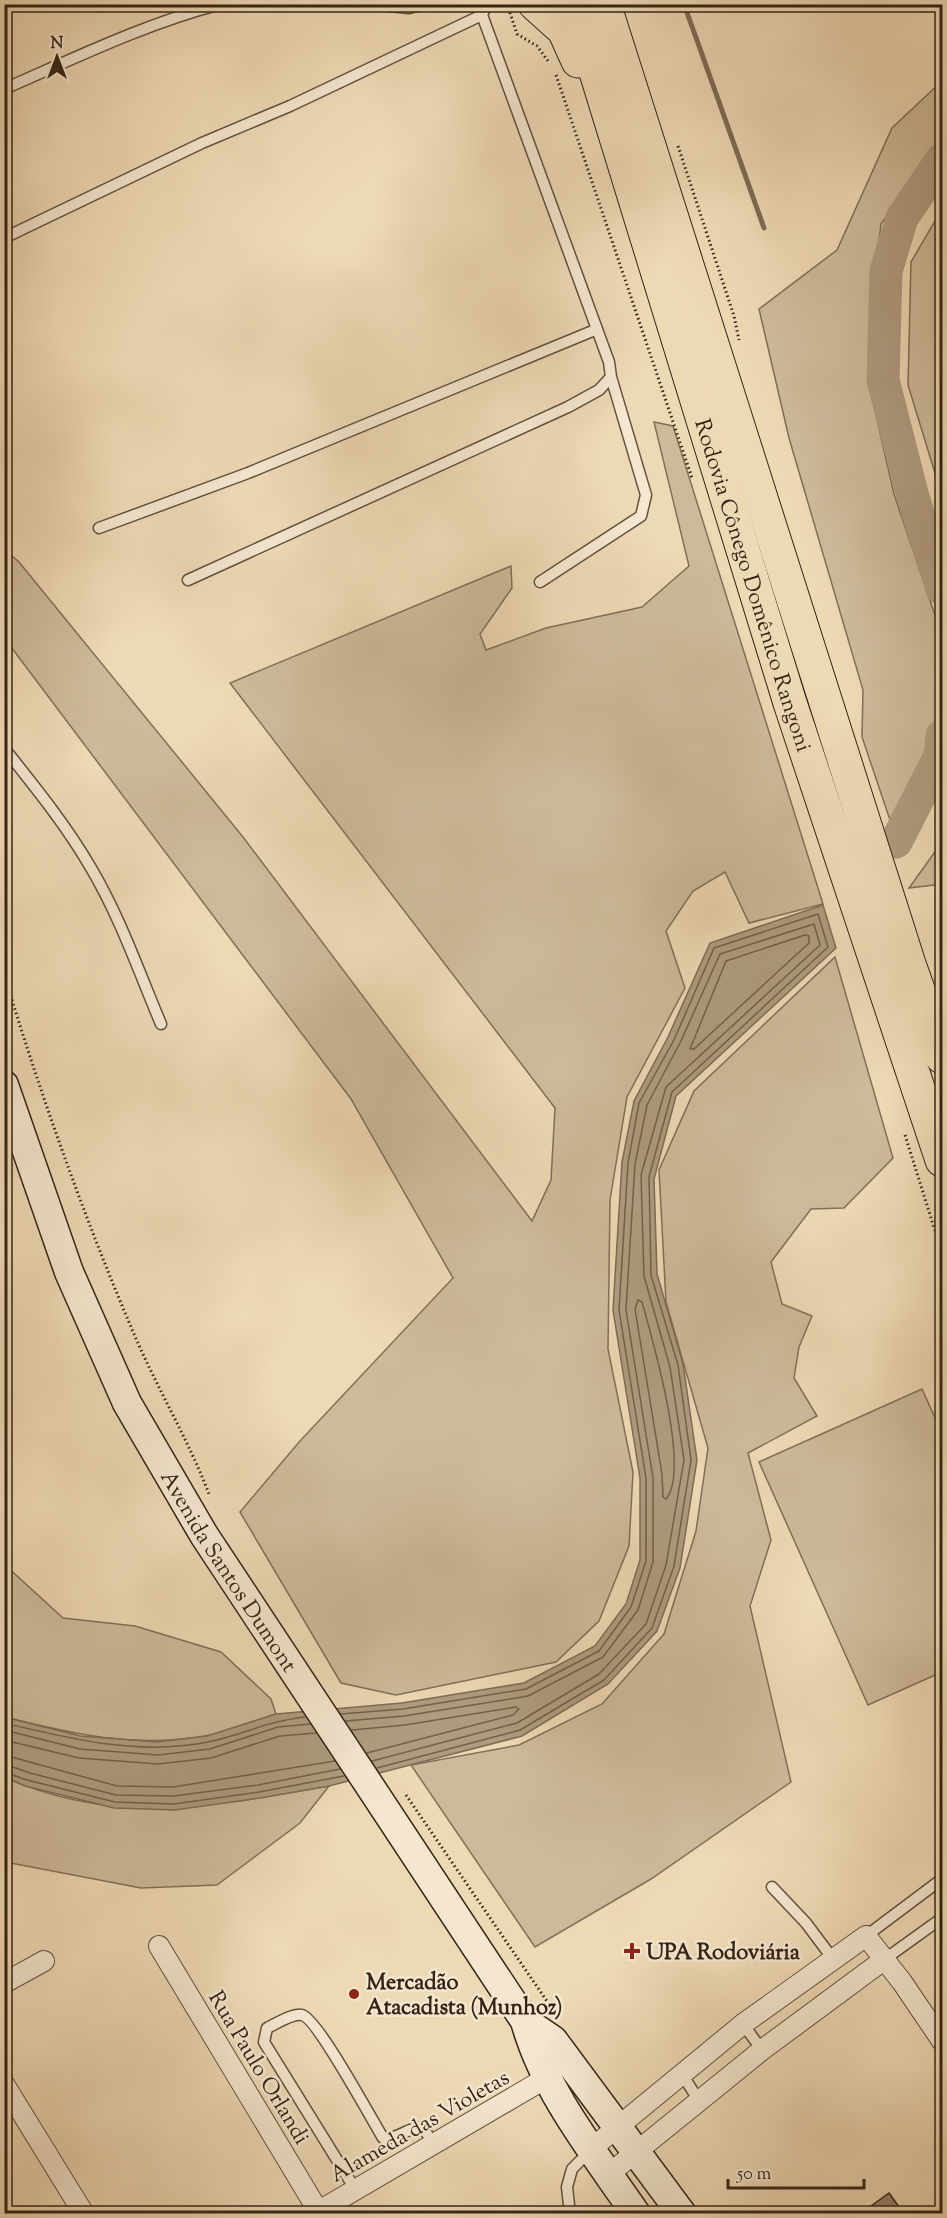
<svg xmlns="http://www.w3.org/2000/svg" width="947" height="2218" font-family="'Sorts Mill Goudy',serif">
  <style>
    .green { fill: #ceba9a; stroke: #816f58; stroke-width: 1.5 }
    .water { fill: #af9b7f; stroke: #7e6b55; stroke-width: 1.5 }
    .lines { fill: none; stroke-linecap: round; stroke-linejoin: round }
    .shore { stroke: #72604a; stroke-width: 1.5 }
    .stream { stroke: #7e6b55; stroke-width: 5 }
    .river { stroke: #af9b7f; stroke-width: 33 }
    .building { fill: #958269; stroke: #342416; stroke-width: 1.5 }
    .lane-casing { stroke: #62513e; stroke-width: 13 }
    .street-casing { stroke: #62513e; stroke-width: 22 }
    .secondary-casing { stroke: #342416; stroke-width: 31 }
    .highway-casing { stroke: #342416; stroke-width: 35 }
    .path { stroke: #342416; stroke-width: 3; stroke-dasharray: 1.5 3; stroke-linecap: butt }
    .lane { stroke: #f4e6cf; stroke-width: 10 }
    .street { stroke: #f4e6cf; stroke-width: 20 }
    .secondary { stroke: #f4e6cf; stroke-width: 28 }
    .highway { stroke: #eed9b5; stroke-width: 33 }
    .poi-dot { fill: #8f2418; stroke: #f4e6cf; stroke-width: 2 }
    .labels { text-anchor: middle; stroke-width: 5; stroke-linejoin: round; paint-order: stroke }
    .street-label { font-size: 22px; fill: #342416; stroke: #f4e6cf }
    .poi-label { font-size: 22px; font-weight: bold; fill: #342416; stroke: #f4e6cf; text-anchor: start }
  </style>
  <rect width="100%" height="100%" fill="#eed9b5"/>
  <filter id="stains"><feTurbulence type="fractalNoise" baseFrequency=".00333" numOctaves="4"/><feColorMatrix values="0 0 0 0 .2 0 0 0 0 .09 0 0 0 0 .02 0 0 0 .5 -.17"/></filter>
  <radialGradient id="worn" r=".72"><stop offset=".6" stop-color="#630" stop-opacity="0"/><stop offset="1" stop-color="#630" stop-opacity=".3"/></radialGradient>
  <path class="green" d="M942,81V139L881,224L871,305L872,398L894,494L940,630C943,656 946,722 937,745C928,767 903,799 890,820L862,737L863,690L789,438L759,309L837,250L892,128Z
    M942,209V496L908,385L911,262Z
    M654,422L673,426L823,904L749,923L725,872L693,891L666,931L685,988L627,1097L610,1200L608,1349L633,1472L629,1546L599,1621L556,1662L396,1695L341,1683L240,1512L300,1441L453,1278L351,1099L5,639V550L19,562L243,837L532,1221L551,1180L555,1108L230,683L511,566L512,588L480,634L486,650L546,628L642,607L689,566Z
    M942,842V884L909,888Z
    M835,957L893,1158L844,1208L811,1209L771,1262L782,1304L812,1316L799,1347L794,1378L817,1416L748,1453L771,1540L750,1606L791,1782L651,1879L535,1947L411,1765L519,1745L602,1704L664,1634L696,1531L708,1448L666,1302L659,1170L694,1091Z
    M922,1389L942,1433V1672L868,1705L759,1462Z
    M4,1564L63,1618L135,1626L221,1652L271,1699L276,1714C253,1721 229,1732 205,1736C135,1748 72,1734 5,1717Z
    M4,1777C116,1827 214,1806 329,1786L300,1823L217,1885L141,1888L5,1862Z"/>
  <path class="water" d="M823,905L836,948L676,1096L654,1179L657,1274L683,1364L697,1460L680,1568L657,1631L608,1684L522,1736L329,1786L260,1798L175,1810L114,1808L25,1786L5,1777L4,1717L81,1736L157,1742L207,1736L276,1714L402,1703L524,1683L595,1646L626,1604L640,1560V1478L613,1310L622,1162L634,1101L668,1037L710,943Z"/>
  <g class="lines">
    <path class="shore" d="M805,935L809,936V943L694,1049H690L726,961Z
      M638,1300L642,1302C652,1338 691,1470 666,1499L663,1497L662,1474L635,1309Z
      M341,1714L403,1709L526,1689L599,1651L631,1607L646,1561V1478L619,1310L628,1163L639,1103L674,1040L714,948L818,914L828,947L672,1092L649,1177L651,1275L678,1365L691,1460L674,1566L652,1628L604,1680L520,1730L377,1768
      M346,1721L404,1716L528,1696L603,1657L638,1610L653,1562V1478L626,1310L635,1164L647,1105L680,1043L720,954L814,924L820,945L666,1087L641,1175L644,1276L670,1367L684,1460L666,1565L646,1624L599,1674L517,1723L372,1761
      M4,1723C71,1739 139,1756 208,1742C243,1735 267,1721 305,1717
      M4,1730L80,1749L158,1755L210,1749L278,1727L310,1724
      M352,1730L405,1725L516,1707L519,1709L513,1715L367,1753
      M4,1740L79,1758L158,1764L211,1758L280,1736L316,1733
      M4,1755L117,1786L173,1787L335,1761
      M4,1764L30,1773L116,1795L174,1796L258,1785L340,1769
      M4,1772L27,1780L115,1802L174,1804L259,1792L344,1776"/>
    <path class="stream" d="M684,4L764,228"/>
    <path class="river" d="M942,159L902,218L886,271L883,380L913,497L942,589
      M896,842L940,756L942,736"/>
  </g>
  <path class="building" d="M889,2193L904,2214H860Z"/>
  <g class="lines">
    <defs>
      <path id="lane" d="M368,4L409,8L425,4
        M4,89C75,58 147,23 221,4
        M4,238L202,143L290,106L482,15L487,4
        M99,528L248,473L595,330
        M188,580L568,407L599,390L611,377L609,362L478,4
        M540,582L641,516L646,495L611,377
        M4,748C35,787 66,825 91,868C120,917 139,972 161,1024
        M772,1887L806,1923L833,1959
        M866,1936L942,1879
        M885,1959L942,1918
        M743,2024L762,2050
        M682,2074L699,2101
        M355,2189L264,2042L267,2028C276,2024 292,2013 302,2015C317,2018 372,2120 383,2138C399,2140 408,2126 423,2128L434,2144
        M570,2214L567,2187L572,2169L591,2150"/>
      <path id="street" d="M159,1946L320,2214
        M4,1983L44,1961
        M4,2084L84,2214
        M591,2149L743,2024L866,1936L902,1982L942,2041
        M609,2174L762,2050L885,1959
        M314,2214L548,2077"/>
      <g id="secondary">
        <path id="s1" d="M4,1085L69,1272L127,1403L204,1535L525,2021C544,2091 595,2154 636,2214"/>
        <path d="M525,2021L553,2040L682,2214"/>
      </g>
      <g id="highway">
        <path d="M535,4L564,30L578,61"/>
        <path id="s2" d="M575,4L790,703L942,1160"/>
        <path d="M604,4L909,964L942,1057"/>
      </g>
    </defs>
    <use href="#lane" class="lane-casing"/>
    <use href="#street" class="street-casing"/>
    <use href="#secondary" class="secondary-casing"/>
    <use href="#highway" class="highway-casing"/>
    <path class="path" d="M507,4L517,34L537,46L548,61
      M556,75L692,478
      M678,146L734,316L739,340
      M4,974C41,1096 84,1217 134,1334C157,1388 188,1439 209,1494
      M905,1135L942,1253
      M406,1795L553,2010"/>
    <use href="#lane" class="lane"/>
    <use href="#street" class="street"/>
    <use href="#secondary" class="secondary"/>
    <use href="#highway" class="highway"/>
  </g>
  <g class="poi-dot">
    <path d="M629 1942h6v6h6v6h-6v6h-6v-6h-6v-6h6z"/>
    <circle cx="354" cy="1994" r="6"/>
  </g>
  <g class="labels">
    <g class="street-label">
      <text dy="8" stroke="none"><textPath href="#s2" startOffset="608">Rodovia Cônego Domênico Rangoni</textPath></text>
      <text dy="8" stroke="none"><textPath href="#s1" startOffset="538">Avenida Santos Dumont</textPath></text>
      <text transform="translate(260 2067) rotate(59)" y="8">Rua Paulo Orlandi</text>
      <text transform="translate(419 2125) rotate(-30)" y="8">Alameda das Violetas</text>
    </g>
    <g class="poi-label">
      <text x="646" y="1959">UPA Rodoviária</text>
      <text x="366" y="1989">Mercadão<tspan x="366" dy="25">Atacadista (Munhoz)</tspan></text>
    </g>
  </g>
  <rect width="947" height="2218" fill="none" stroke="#eed9b5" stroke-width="24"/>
  <rect x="6" y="6" width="935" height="2206" fill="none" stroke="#342416" stroke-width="3"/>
  <rect x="12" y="12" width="923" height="2194" fill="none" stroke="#342416" stroke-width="1.5"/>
  <g transform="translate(57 57)" stroke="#f4e6cf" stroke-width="4.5" paint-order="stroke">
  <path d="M0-4.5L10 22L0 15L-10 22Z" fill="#342416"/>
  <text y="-9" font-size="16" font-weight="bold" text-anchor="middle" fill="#342416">N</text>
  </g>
  <path d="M728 2179v9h136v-9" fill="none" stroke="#342416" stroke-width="3"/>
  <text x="737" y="2179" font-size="18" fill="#342416" stroke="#f4e6cf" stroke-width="4.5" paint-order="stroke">50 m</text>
  <rect width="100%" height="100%" filter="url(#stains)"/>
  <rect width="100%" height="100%" fill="url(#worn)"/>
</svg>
